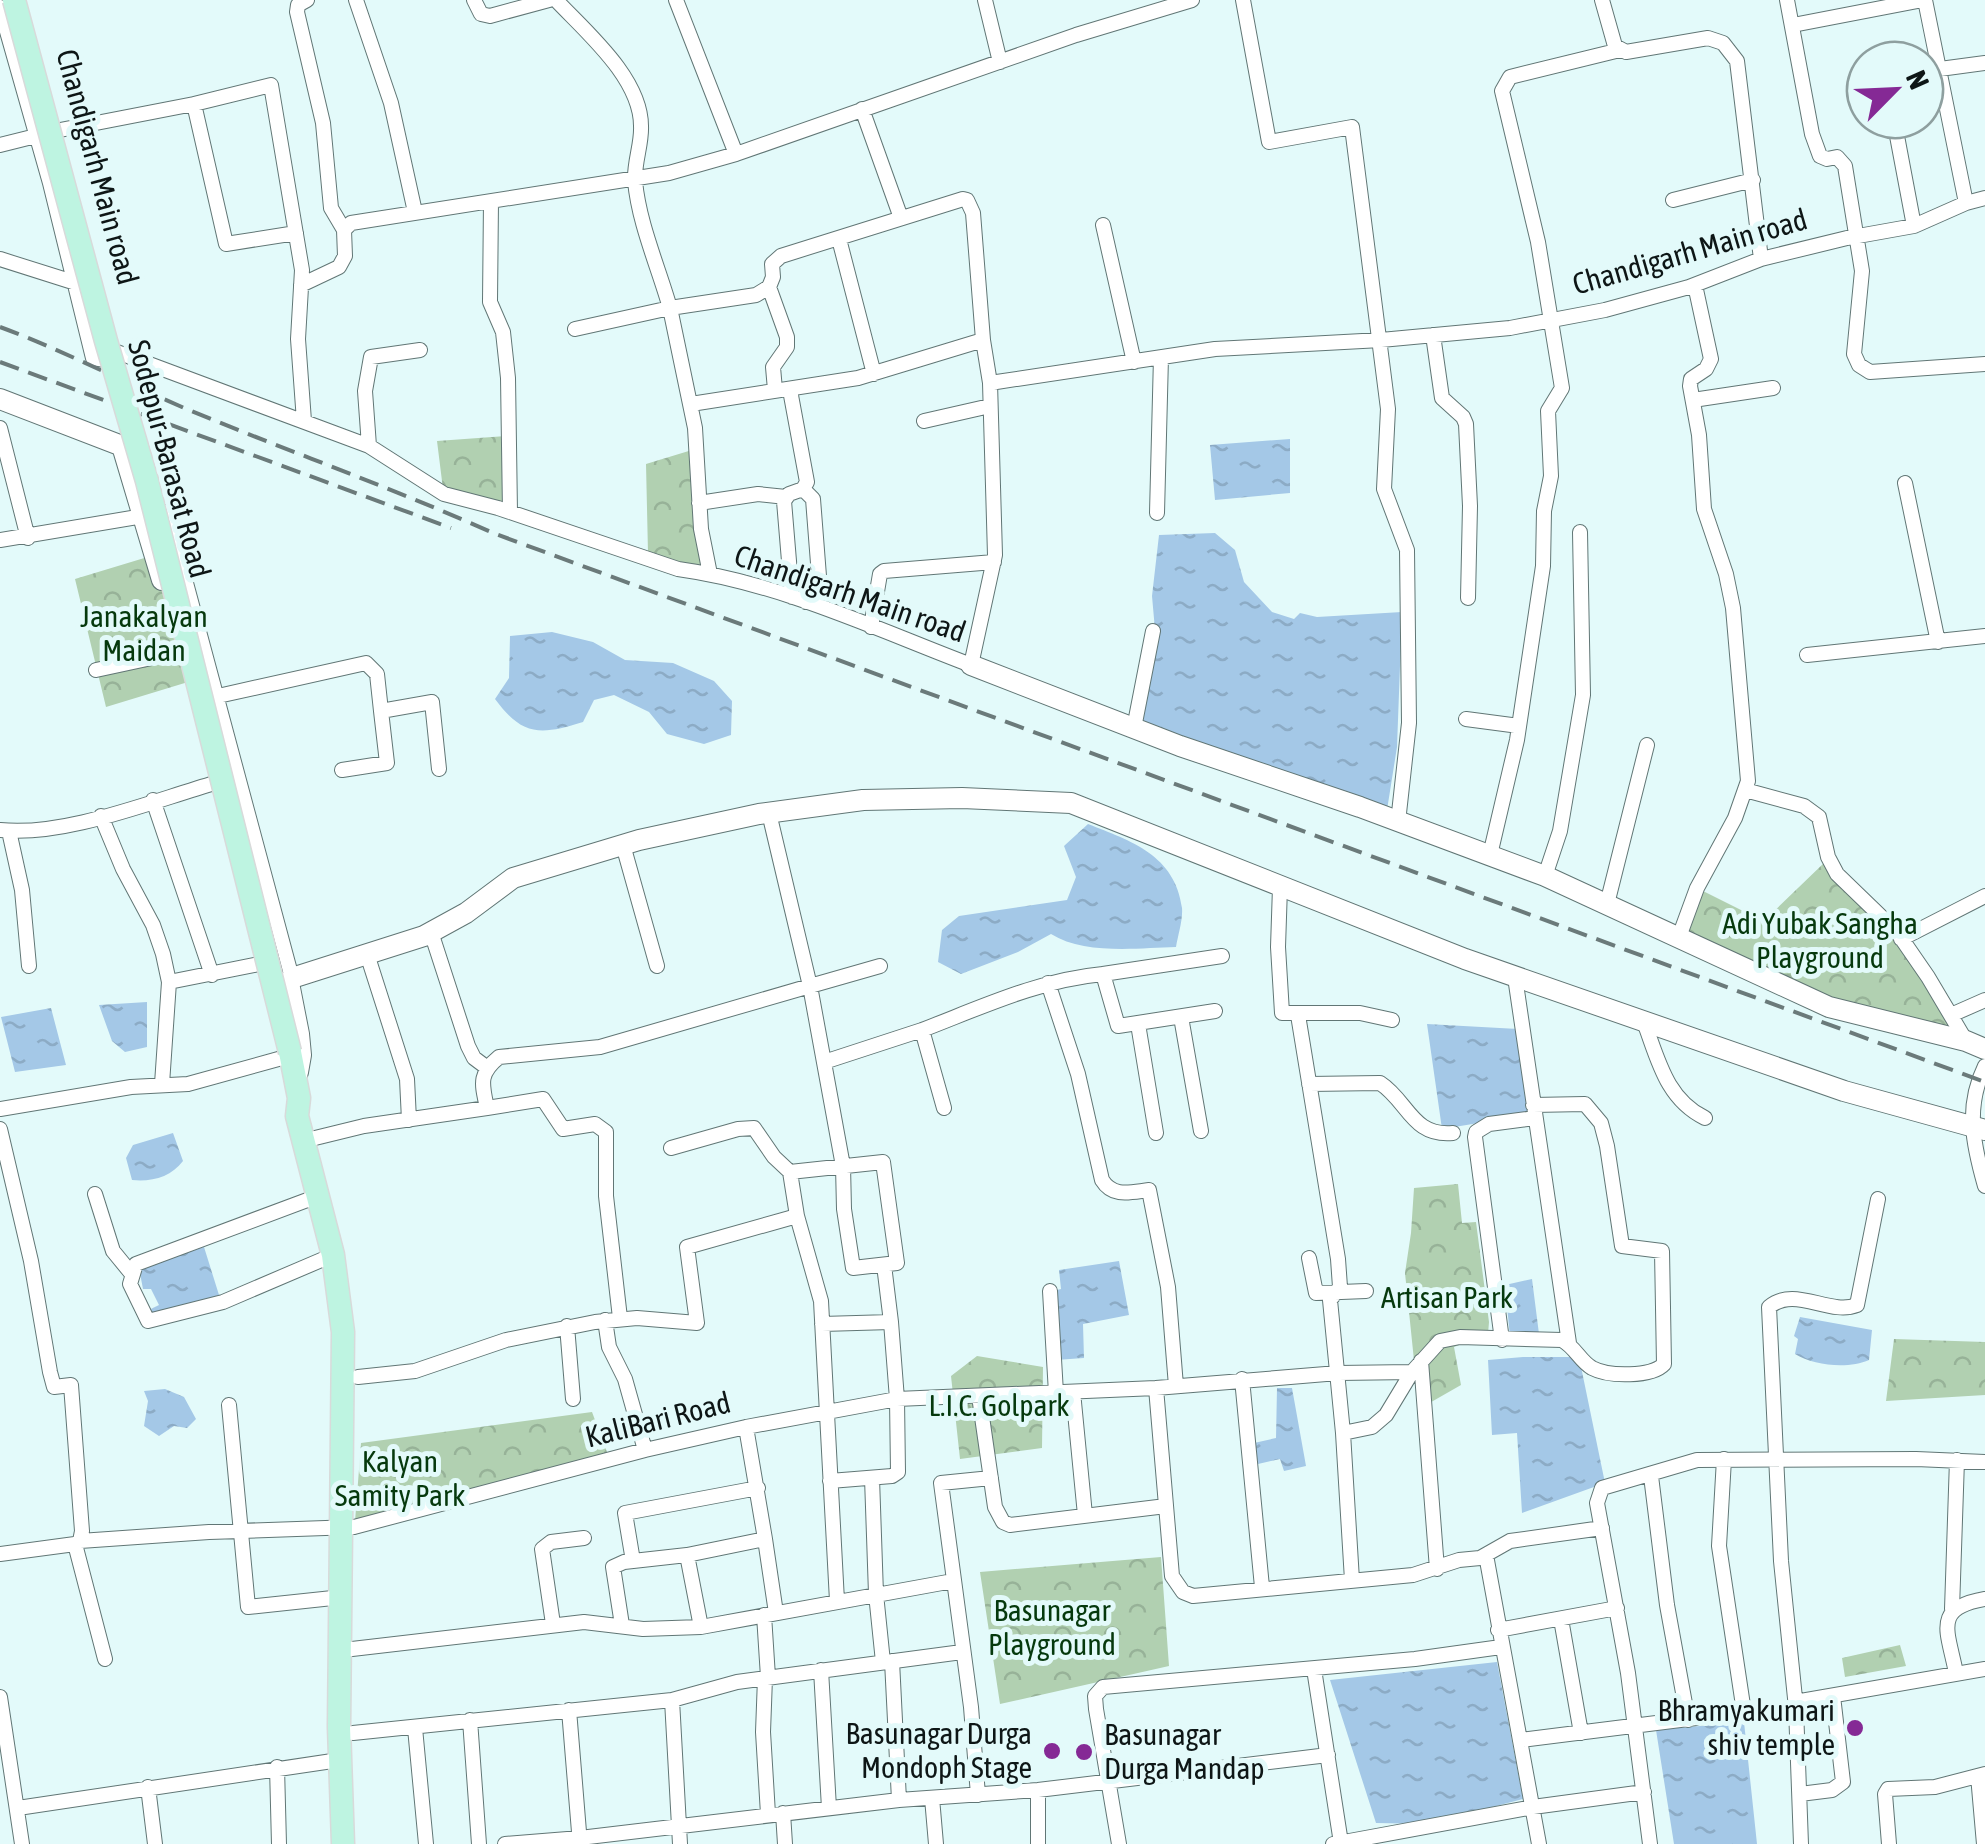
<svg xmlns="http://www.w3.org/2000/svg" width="1985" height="1844" font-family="'Asap Condensed',sans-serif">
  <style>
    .park { fill: url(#park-crowns) }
    .water { fill: url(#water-ripples) }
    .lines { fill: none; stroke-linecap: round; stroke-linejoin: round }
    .street-casing { stroke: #617675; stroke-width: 16 }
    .secondary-casing { stroke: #617675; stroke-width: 22 }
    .primary-casing { stroke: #d8dada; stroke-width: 25 }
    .street { stroke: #fff; stroke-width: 14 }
    .secondary { stroke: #fff; stroke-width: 20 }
    .primary { stroke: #bef4e1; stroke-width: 22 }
    .rail { stroke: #6b7a7a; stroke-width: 4; stroke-dasharray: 20 10; stroke-linecap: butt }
    .primary-bridge-casing { stroke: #d8dada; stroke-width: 25; stroke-linecap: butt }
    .primary-bridge { stroke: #bef4e1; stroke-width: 22 }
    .poi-dot { fill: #852995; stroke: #e3fafa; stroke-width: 4 }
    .labels { text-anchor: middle; stroke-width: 10; stroke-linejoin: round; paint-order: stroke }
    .street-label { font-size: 30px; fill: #0e1616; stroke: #e3fafa }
    .park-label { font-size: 30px; fill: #06390d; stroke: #e3fafa }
    .poi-label { font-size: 30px; fill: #0e1616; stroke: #e3fafa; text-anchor: end }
  </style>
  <defs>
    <pattern id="park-crowns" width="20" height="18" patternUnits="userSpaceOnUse" patternTransform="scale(2.5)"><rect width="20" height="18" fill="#b1d0b1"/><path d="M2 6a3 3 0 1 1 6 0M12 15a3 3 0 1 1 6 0" fill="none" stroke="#97b298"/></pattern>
    <pattern id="water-ripples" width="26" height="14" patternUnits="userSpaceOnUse" patternTransform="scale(2.5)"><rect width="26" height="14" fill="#a4c8e7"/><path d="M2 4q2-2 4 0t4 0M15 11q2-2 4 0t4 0" fill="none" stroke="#8cabc5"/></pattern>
  </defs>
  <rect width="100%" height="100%" fill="#e3fafa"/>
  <path class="park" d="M506,436L507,505L443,489L437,441Z
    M692,450L703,572L648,553L646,464Z
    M174,549L211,675L106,707L75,579Z
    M1825,862L1834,879L1897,942L1960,1036L1852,1010L1679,937L1697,888L1767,923L1769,916Z
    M1458,1184L1462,1223L1476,1222L1489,1322L1488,1334L1454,1347L1461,1385L1419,1409L1405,1273L1411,1233L1414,1188Z
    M1894,1339L1985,1342V1395L1886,1401Z
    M977,1356L1043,1367L1042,1448L960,1459L951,1376Z
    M592,1412L610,1460L354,1535L361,1443Z
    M1161,1557L1169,1666L1000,1704L980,1572Z
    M1900,1645L1906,1666L1845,1677L1842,1658Z"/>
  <path class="water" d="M1290,439V493L1215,500L1210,445Z
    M1215,533L1235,550L1244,582L1272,612L1294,619L1300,613L1317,617L1402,612L1397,747L1387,810L1143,723L1155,630L1152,596L1159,535Z
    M552,632L593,642L625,660L673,663L714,681L732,701L731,735L704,744L667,734L649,712L614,695L594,700L583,722C541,735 523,737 495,699L509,678L510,636Z
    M1088,824C1131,841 1175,855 1182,908C1183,920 1178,935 1176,947C1138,948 1084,955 1051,934L1018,952L961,974L938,962L942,930L959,916L1067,900L1076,877L1064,846Z
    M147,1002V1047L125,1052L112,1041L99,1005Z
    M51,1008L66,1065L15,1072L1,1017Z
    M1427,1024L1518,1029L1533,1114L1442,1129Z
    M173,1133L183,1161C171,1177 152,1182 132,1180L126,1158L133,1145Z
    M204,1247L219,1295L154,1317L151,1309L159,1305L151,1289H143L139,1268Z
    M1119,1261L1129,1315L1083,1324L1084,1358L1056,1360L1053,1291L1061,1289L1059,1270Z
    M1532,1279L1539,1334L1510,1337L1505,1285Z
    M1800,1317L1872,1330L1869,1360C1849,1369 1814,1366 1795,1354L1798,1339L1794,1336Z
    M1523,1357H1579L1605,1483L1522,1513L1517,1433L1492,1435L1488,1360Z
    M1277,1388H1292L1306,1466L1284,1471L1280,1459L1258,1464L1254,1443L1276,1438Z
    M165,1389L184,1397L196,1419L187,1428L174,1426L159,1436L144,1426L148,1401L144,1391Z
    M1497,1662L1523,1799L1427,1824L1376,1823L1330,1680Z
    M1744,1722L1757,1844H1674L1656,1730Z"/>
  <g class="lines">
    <defs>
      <path id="street" d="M307,0L298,5L297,12L323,123L331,208L344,230
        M356,0L391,103L415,212
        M474,0L481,14L490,16L549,0
        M556,0C586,32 641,78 641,126C642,144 634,162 635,181C639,224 658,266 670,308L575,329
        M676,0L736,154
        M985,0L1000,62
        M1243,0L1269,142L1352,127L1388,409L1384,489L1407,550L1409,723L1398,822
        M1602,0L1615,46L1626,52L1708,38L1723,43L1737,61L1761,259
        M1787,0L1812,134L1820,156L1827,159L1837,157L1845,166L1862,271L1854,354L1859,365L1870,372L1985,364
        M1925,0L1966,203
        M0,7L50,183L93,358L105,360L116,353
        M1793,25L1923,0
        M1925,71L1985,63
        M194,104L271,85L302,270L298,339L304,421
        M862,109L901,218
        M1894,120L1914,226
        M60,130L194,104L226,244L296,233
        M0,145L36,136
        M1673,200L1753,180
        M491,201L490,302L503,332L508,378L510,512
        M1103,225L1134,362
        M839,239L874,374
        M0,259L76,283
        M301,285L339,267L345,256L344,230L351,223L669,173L736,154L1076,35L1192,0
        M769,287L787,337V347L773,367L775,390
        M1433,335L1442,398L1463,417L1466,424L1470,506L1468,598
        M117,352L369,446L444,494L498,508L678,569C780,583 876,629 971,665L995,555L990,383L1215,349L1381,340L1510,328L1605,310L1689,287L1761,259L1847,238L1914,226L1966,203L1985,198
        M790,390L807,482L803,489L789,494L784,501L792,597
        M1693,400L1773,388
        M691,404L858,378L983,340
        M924,421L990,406
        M0,428L28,538
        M369,446L365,391L371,357L420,350
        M1905,483L1938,642
        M803,489L813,499L819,576L806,602
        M699,503L758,494L786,497
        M1157,513L1161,357
        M0,540L167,512L292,978
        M710,574L701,529L695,428L670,308L756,295L769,287L773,277L772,264L781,256L963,199L967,200L973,213L983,340L990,383
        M871,627L880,574L884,571L994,562
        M1807,655L1985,636
        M96,670L184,651
        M218,696L366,663L377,674L381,711L432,702L439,769
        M1466,719L1519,726
        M1134,728L1153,631
        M342,770L387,763L381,711
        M1745,790L1804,806L1819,817L1828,857L1837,874L1897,932L1928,977L1966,1041
        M153,800L212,975
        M101,816L123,869L153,925L163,954L169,982L162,1084
        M0,830C65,837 152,801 215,783
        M9,831L22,890L29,966
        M623,845L657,966
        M1490,855L1517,740L1543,566L1544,511L1551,476L1548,411L1562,388L1538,242L1502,91L1510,77L1620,50
        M1545,876L1560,831L1583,695L1580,532
        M1280,887L1278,947L1282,1013H1360L1392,1020
        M1607,904L1647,745
        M431,932L468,1046L474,1058L486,1067
        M1679,937L1697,888L1735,818L1748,781L1733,608L1726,574L1704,509L1699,435L1690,386L1691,379L1706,369L1711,359L1695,285
        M1901,939L1985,896
        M367,954L407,1079L409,1120
        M1515,977L1569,1343
        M169,982L259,964
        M1048,983L1078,1074L1102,1180C1113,1198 1131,1192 1149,1190L1168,1287L1176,1386
        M1215,1011L1118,1026L1103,974L1222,956
        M1298,1015L1338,1259L1340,1287L1330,1300L1343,1433L1352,1580
        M1951,1015L1985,1000
        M1181,1017L1201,1131
        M1644,1022C1658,1059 1666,1099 1705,1118
        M1138,1024L1156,1133
        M824,1062L922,1030
        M1985,1066C1965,1107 1973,1144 1985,1186
        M1309,1084L1380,1083C1408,1101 1412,1137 1453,1133
        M487,1108L543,1099L563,1129L595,1124L606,1132V1196L620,1318
        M944,1108L922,1030C982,1007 1039,980 1103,974
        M0,1109L131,1087L188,1084L282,1058
        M0,1129L31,1261L50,1372L54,1387L71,1385L82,1531L80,1541L75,1544L0,1554
        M315,1138L364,1126L487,1108C482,1084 478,1074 499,1057L600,1047L810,986L769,813
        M671,1148L738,1129L754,1128L774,1157L790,1172L883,1162L897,1263L853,1268L844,1209L843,1166L810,986L880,966
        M790,1172L797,1216L821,1301L837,1601
        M95,1194L113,1251L131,1273
        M318,1196L136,1264L130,1284L148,1321L223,1302L333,1255
        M1309,1258L1316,1293L1366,1291
        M884,1265L891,1322
        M1050,1291L1056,1393
        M605,1320L609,1347L625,1379L645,1450
        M822,1324L891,1322L897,1399L898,1472L892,1476L830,1481
        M567,1326L573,1399
        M1502,1340L1475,1137L1476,1132L1489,1124L1535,1118
        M1421,1361L1437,1569
        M358,1377L415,1371L506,1340L595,1322L637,1318L697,1323L687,1247L797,1216
        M1242,1379L1262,1587
        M1156,1388L1172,1576L1183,1592L1193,1596L1413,1575L1459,1560L1480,1558L1510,1541L1602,1528
        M1073,1392L1085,1515
        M979,1396L995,1507L1003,1522L1010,1525L1166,1506
        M229,1405L248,1607L342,1597
        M1343,1433L1372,1427L1386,1415L1412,1372L1440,1341L1460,1337L1562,1340C1575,1347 1580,1361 1592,1368C1609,1377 1652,1377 1664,1364L1662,1251L1622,1246L1607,1146L1601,1123L1585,1104L1533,1105
        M1724,1459L1719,1546L1744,1712L1796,1708
        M1651,1476L1667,1605L1688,1720
        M872,1478L876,1594L883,1662
        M765,1539L776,1613
        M80,1541L209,1532L354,1527L645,1450L746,1427L897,1399L1156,1388L1338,1373L1412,1372
        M75,1544L105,1659
        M1486,1555L1539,1844
        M633,1561L625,1513L758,1488
        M1952,1609L1957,1460
        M764,1615L768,1677
        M1561,1619L1581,1733
        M553,1624L542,1549L551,1542L584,1538
        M622,1625L613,1567L624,1562L687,1555
        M701,1627L687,1555L765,1539L746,1427
        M1498,1630L1617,1608
        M352,1649L584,1622L643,1629L701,1627L953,1581
        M892,1661L899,1800
        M1314,1669L1341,1843
        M821,1670L829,1808
        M1956,1673C1948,1631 1932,1608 1985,1599
        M765,1678L763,1732L768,1814
        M0,1697L22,1844
        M672,1700L680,1844
        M1795,1702L1985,1669
        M569,1710L580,1844
        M470,1720L479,1844
        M415,1728L426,1844
        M353,1733L672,1700L737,1682L962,1652
        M1521,1740L1744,1712
        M277,1767L279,1844
        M1978,1776L1984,1844
        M148,1787L155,1844
        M1038,1790V1844
        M1800,1794L1832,1790L1843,1782L1833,1696
        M978,1795L971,1707L941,1483L991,1478
        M932,1798L936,1844
        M18,1808L339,1760
        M783,1813L785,1844
        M505,1844L580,1838L899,1800L1038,1790L1328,1755
        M1119,1844L1096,1709L1095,1696L1103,1687L1415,1659L1501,1647
        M1333,1844L1533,1807L1644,1792
        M1650,1844L1628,1673L1597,1503L1602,1488L1697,1460L1916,1459L1985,1462
        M1801,1844L1796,1708L1781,1561L1769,1307C1795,1285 1829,1316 1857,1305L1878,1199
        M1889,1844L1885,1794L1888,1789L1935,1787L1985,1774"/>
      <path id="secondary" d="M0,399L122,446L162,580
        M971,665L1180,746L1360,807L1545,876L1829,1007L1966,1041L1985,1049
        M298,1072L301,1055L299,1034L289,983L292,978L424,936L466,913L513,878L639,840L759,814L863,800L962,798L1071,803L1465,959L1844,1091L1985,1130"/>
      <path id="primary" d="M290,1052L299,1098L297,1116L333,1255L343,1332L339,1727L343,1844"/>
    </defs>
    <use href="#street" class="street-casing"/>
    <use href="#secondary" class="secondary-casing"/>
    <use href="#primary" class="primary-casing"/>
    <use href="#street" class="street"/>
    <use href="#secondary" class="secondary"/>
    <use href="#primary" class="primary"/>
    <path class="rail" d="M0,327C65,351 125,383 189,410C290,452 393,488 493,533L1985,1082
      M0,362L451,528"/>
    <defs>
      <path id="primary-bridge" d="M14,0L106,341L147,481L290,1052"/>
    </defs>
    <use href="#primary-bridge" class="primary-bridge-casing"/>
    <use href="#primary-bridge" class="primary-bridge"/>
  </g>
  <g class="poi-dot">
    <circle cx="1855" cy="1728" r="10"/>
    <circle cx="1052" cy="1751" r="10"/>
    <circle cx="1084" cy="1752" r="10"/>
  </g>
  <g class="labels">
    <g class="street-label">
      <text transform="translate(97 167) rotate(75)" y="10">Chandigarh Main road</text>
      <text transform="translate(1690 252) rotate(-16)" y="10">Chandigarh Main road</text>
      <text transform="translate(169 459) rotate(75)" y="10">Sodepur-Barasat Road</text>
      <text transform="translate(850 594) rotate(19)" y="10">Chandigarh Main road</text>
      <text transform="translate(658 1420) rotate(-14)" y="10">KaliBari Road</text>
    </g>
    <g class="park-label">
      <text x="144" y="627">Janakalyan<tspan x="144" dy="34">Maidan</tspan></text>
      <text x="1820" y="934">Adi Yubak Sangha<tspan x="1820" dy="34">Playground</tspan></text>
      <text x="1447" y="1308">Artisan Park</text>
      <text x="999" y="1416">L.I.C. Golpark</text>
      <text x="400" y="1472">Kalyan<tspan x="400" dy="34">Samity Park</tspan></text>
      <text x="1052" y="1621">Basunagar<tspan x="1052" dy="34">Playground</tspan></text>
    </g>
    <g class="poi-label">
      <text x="1835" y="1721">Bhramyakumari<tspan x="1835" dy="34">shiv temple</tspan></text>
      <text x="1032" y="1744">Basunagar Durga<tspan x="1032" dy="34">Mondoph Stage</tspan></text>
      <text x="1104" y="1745" text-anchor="start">Basunagar<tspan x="1104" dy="34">Durga Mandap</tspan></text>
    </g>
  </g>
  <g transform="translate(1895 90) rotate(66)"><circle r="48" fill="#e3fafa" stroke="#8e9f9f" stroke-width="2.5"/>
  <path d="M0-8L18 38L0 25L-18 38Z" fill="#852995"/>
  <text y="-15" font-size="28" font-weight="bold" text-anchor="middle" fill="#0e1616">N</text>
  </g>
</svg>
